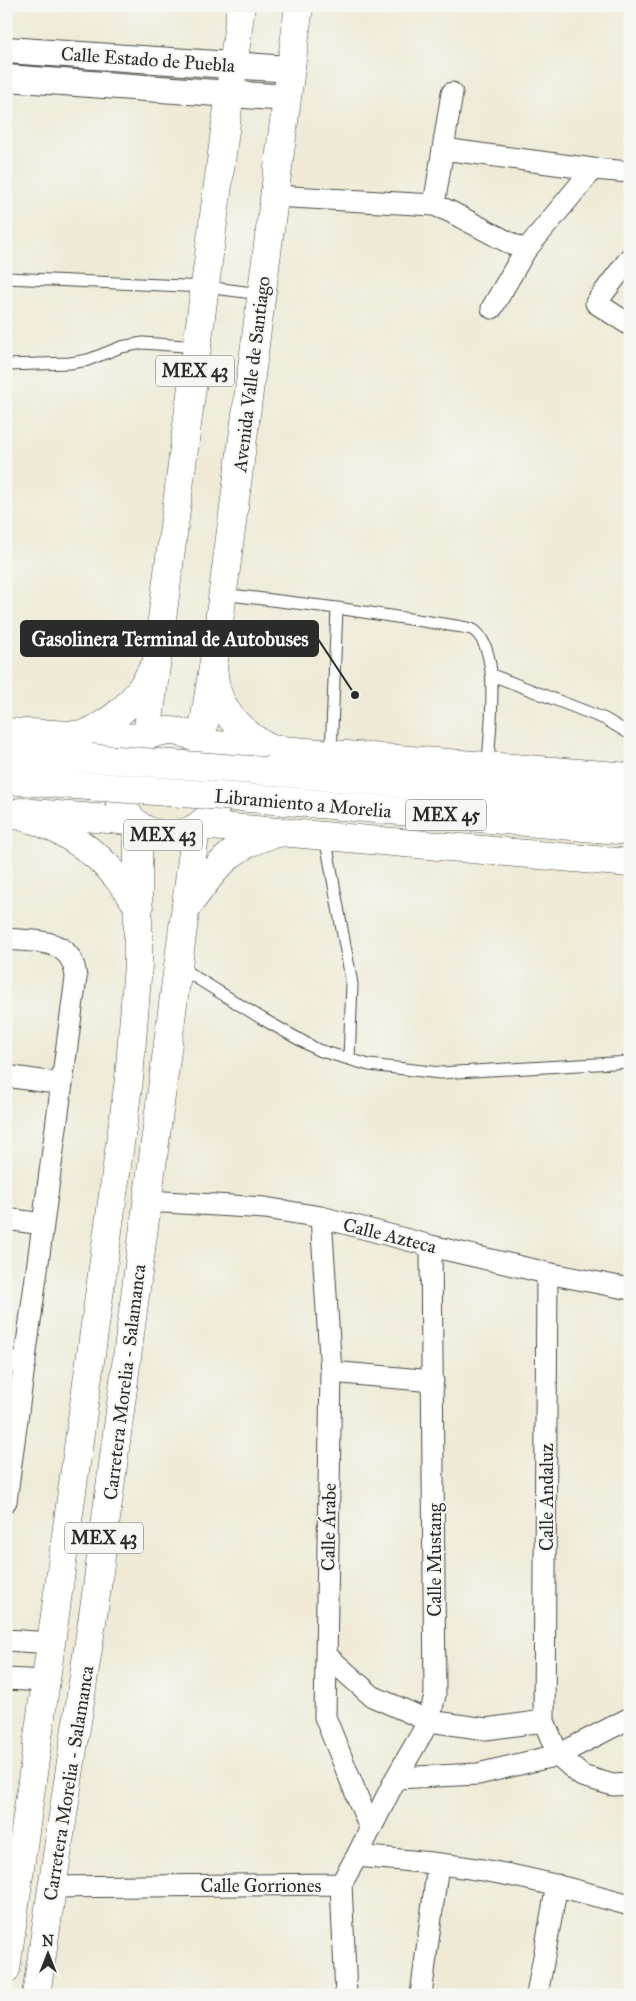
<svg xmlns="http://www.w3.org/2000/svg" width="636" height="2001" font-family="'IM FELL Great Primer',serif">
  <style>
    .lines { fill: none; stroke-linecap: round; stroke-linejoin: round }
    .service-casing { stroke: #484844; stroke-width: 13 }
    .minor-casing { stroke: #484844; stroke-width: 23 }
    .tertiary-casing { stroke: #484844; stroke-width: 28 }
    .secondary-casing { stroke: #484844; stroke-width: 29 }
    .primary-casing { stroke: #484844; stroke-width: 29 }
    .trunk-casing { stroke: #484844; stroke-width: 29 }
    .service { stroke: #fff; stroke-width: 11 }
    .minor { stroke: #fff; stroke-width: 21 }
    .tertiary { stroke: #fff; stroke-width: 26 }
    .secondary { stroke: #fff; stroke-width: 28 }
    .primary { stroke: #fff; stroke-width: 28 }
    .trunk { stroke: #fff; stroke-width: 28 }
    .trunk-bridge-casing { stroke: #484844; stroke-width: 29; stroke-linecap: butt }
    .trunk-bridge { stroke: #fff; stroke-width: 28 }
    .labels { text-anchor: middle; stroke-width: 4; stroke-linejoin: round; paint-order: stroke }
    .shield { fill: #f6f6f2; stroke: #686867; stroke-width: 1 }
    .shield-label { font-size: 18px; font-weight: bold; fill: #2b2b2b }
    .street-label { font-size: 19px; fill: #2b2b2b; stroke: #f6f6f2 }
    .leader { fill: none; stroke: #2b2b2b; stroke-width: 2 }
    .callout-dot { fill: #2b2b2b; stroke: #f6f6f2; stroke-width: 2 }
    .callout { fill: #2b2b2b; stroke: #2b2b2b; stroke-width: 2 }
    .callout-label { font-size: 20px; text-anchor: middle; font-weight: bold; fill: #fff }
  </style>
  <rect width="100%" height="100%" fill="#f6f6f2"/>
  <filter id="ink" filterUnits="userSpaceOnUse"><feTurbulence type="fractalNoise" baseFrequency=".02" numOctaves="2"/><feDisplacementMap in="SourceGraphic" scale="10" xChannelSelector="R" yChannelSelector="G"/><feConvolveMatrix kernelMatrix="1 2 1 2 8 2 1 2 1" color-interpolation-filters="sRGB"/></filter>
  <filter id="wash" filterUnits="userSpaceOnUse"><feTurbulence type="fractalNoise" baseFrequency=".0096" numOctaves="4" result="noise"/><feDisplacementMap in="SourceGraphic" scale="20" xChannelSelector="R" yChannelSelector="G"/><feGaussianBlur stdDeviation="1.12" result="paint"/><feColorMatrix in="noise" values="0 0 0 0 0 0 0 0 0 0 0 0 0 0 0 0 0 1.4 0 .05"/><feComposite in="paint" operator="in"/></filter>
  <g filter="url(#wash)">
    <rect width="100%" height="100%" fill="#eeead5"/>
  </g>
  <g filter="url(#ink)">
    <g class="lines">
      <defs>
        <path id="service" d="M6,278L206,287L261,294
          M6,365L70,363L88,360L121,347L143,343L198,347
          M222,594L337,608L456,626C462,627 471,628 475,631C502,654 489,732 488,766
          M492,675L605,719L630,734
          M331,753L337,608
          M325,836L352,984L349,1059
          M179,967L261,1018L318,1050L369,1065L440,1073L630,1062"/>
        <path id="minor" d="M443,149L593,169L630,172
          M274,196L434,205L449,211L525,251
          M434,205L452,93
          M630,258L596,303L630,325
          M492,308L525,251L593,169
          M6,939C37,942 73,937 76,978L6,1501
          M6,1076L62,1084
          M147,1201L265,1208L321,1217L431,1246L547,1273L630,1289
          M321,1217L331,1372L325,1717L370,1828
          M6,1219L43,1224
          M547,1273L544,1721L558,1755L582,1776L613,1785L630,1784
          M6,1361L25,1364
          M331,1372L433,1381
          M6,1640L51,1643
          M326,1655L372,1696L429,1721L486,1729L544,1721
          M6,1679L46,1681
          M396,1778L478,1774L558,1755L630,1718
          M357,1856L396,1778L429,1721L435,1695L431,1246
          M341,1884L346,1995
          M51,1887L341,1884L357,1856C404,1860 452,1864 499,1873C543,1881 586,1893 630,1905
          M421,1995L438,1864
          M537,1995L557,1885"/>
        <path id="tertiary" d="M6,50L290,69
          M6,78L287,98"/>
        <path id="secondary" d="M6,732L143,738
          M204,744L630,777
          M20,812L133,821
          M200,825L630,863"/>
        <path id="primary" d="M161,634L216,642
          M214,674C216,710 241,733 271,749
          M117 783a52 52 0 1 1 104 0a52 52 0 1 1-104 0Z
          M81,736C114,722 136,702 152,670
          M147,736L241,6
          M201,742L214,661L299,6
          M6,813C50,820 94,847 121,882C128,890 133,899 139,908
          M186,908C216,868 230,842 283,832
          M6,1969L129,1079L138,965V826
          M36,1995L96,1595L196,828"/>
        <path id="trunk" d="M6,752L91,758
          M266,771L630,803
          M6,780L88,786
          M262,799L630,831"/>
      </defs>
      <use href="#service" class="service-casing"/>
      <use href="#minor" class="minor-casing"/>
      <use href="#tertiary" class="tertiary-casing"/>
      <use href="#secondary" class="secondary-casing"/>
      <use href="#primary" class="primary-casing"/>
      <use href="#trunk" class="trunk-casing"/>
      <use href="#service" class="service"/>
      <use href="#minor" class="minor"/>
      <use href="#tertiary" class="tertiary"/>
      <use href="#secondary" class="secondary"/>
      <use href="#primary" class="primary"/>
      <use href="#trunk" class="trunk"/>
      <defs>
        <path id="trunk-bridge" d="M91,758L266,771
          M88,786L262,799"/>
      </defs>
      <use href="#trunk-bridge" class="trunk-bridge-casing"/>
      <use href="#trunk-bridge" class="trunk-bridge"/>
    </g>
  </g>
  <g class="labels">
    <g class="shield">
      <rect x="156" y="355.5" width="78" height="31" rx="4"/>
      <rect x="406" y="799.5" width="80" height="31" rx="4"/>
      <rect x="124" y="819.5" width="78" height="31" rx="4"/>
      <rect x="65" y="1522.5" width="78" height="31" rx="4"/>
    </g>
    <g class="shield-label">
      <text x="195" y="377">MEX 43</text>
      <text x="446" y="821">MEX 45</text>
      <text x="163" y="841">MEX 43</text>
      <text x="104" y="1544">MEX 43</text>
    </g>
    <g class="street-label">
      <text transform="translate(148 59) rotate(4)" y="7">Calle Estado de Puebla</text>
      <text transform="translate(251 374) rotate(-83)" y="7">Avenida Valle de Santiago</text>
      <text transform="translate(303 803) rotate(5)" y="7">Libramiento a Morelia</text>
      <text transform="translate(390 1235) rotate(14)" y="7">Calle Azteca</text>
      <text transform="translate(124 1382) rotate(-83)" y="7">Carretera Morelia - Salamanca</text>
      <text transform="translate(546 1497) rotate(-90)" y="7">Calle Andaluz</text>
      <text transform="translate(328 1527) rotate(-89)" y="7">Calle Árabe</text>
      <text transform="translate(434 1560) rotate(-90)" y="7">Calle Mustang</text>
      <text transform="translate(68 1783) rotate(-81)" y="7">Carretera Morelia - Salamanca</text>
      <text x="261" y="1892">Calle Gorriones</text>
    </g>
  </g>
  <path class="leader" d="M355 695L318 639"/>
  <circle class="callout-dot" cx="355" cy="695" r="5"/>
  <rect class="callout" x="21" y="621" width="297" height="35" rx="5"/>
  <g class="callout-label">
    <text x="170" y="646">Gasolinera Terminal de Autobuses</text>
  </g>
  <rect width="636" height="2001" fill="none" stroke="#f6f6f2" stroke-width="25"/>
  <g transform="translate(48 1954)" stroke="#f6f6f2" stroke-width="4" paint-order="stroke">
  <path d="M0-4L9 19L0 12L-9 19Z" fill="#2b2b2b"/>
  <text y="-8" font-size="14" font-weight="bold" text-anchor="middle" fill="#2b2b2b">N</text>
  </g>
</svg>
